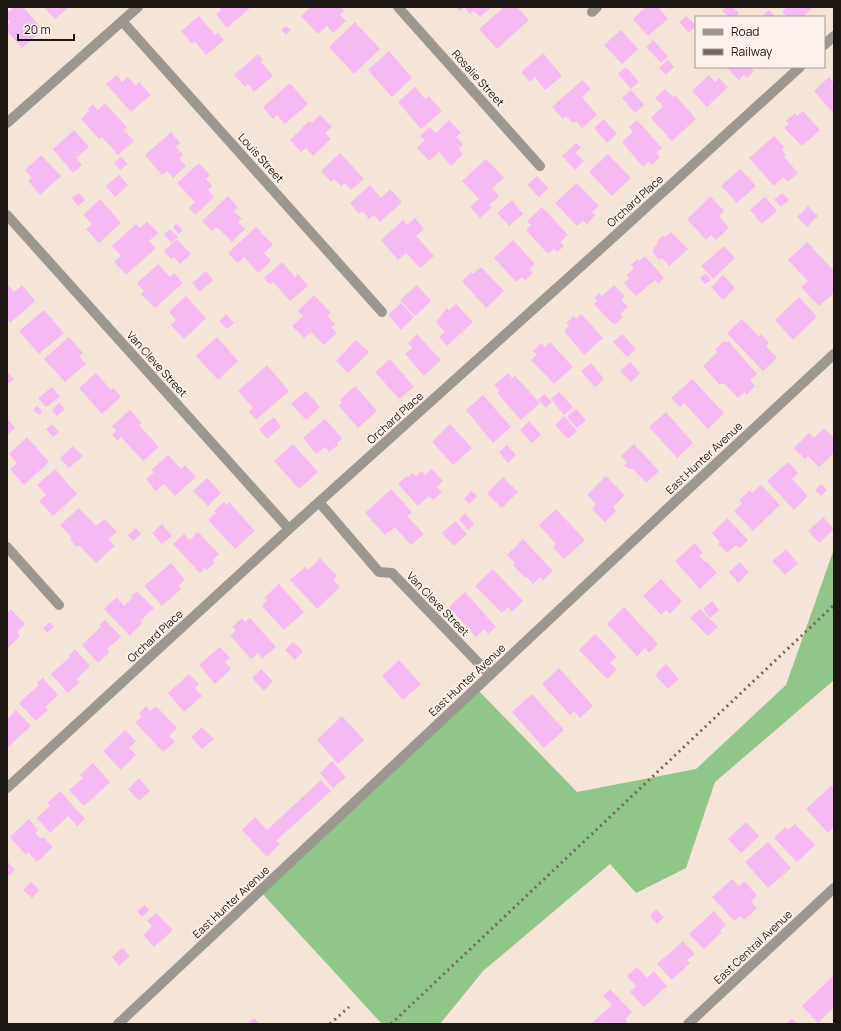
<svg xmlns="http://www.w3.org/2000/svg" width="841" height="1031" font-family="Manrope,sans-serif">
  <style>
    .forest { fill: #91c689 }
    .building { fill: #f6baf3 }
    .lines { fill: none; stroke-linecap: round; stroke-linejoin: round }
    .minor { stroke: #9c9790; stroke-width: 10 }
    .tertiary { stroke: #9c9790; stroke-width: 10 }
    .rail { stroke: #726760; stroke-width: 3; stroke-dasharray: 2 4; stroke-linecap: butt }
    .labels { text-anchor: middle; stroke-width: 3.5; stroke-linejoin: round; paint-order: stroke }
    .street-label { font-size: 11px; fill: #1c1612; stroke: #fdf2eb }
  </style>
  <rect width="100%" height="100%" fill="#f5e4d8"/>
  <path class="forest" d="M834,549V680L715,782L686,868L636,893L610,864L483,971L440,1024H382L260,891L476,688L577,792L696,769L786,685Z"/>
  <path class="building" d="M14,7H23L40,26L33,33L36,36L22,48L7,31V25L10,22L7,18V13Z
    M44,7H69L55,19Z
    M219,7H251L227,28L216,14L221,10Z
    M311,7H341L344,11L340,15L346,21L333,33L327,26L318,34L301,16Z
    M456,7H492L480,17L474,11L470,14L464,7L460,11Z
    M504,7H517L529,20L497,49L479,29Z
    M646,7H658L668,19L648,36L633,19Z
    M726,7H733L739,13L735,17H729L722,11Z
    M787,7H813L803,17H787L782,12Z
    M769,10L776,17H761Z
    M199,16L215,35L218,33L224,40L206,55L195,42L192,44L181,31Z
    M686,16L696,25L689,33L679,22Z
    M355,22L380,49L354,74L329,47Z
    M286,26L291,30L286,35L281,30Z
    M621,30L638,49L622,64L604,45Z
    M653,40L668,56L661,63L646,47Z
    M389,51L412,78L392,97L368,70Z
    M543,53L562,76L545,90L535,77L530,82L521,72Z
    M258,54L263,60L261,62L273,76L254,92L248,84L245,87L234,75Z
    M668,60L674,67L666,75L659,68Z
    M626,67L639,82L631,89L618,74Z
    M726,67H754L752,69L754,71L747,78L744,75L739,80Z
    M117,75L122,82L128,77L136,86L139,82L151,95L131,112L106,84Z
    M709,75L715,82L719,78L728,87L707,107L692,91Z
    M829,77L834,83V114L814,91Z
    M582,80L591,89L582,97L597,115L582,128L576,121L573,123L566,116L563,119L552,107Z
    M290,83L308,104L285,124L277,115L273,119L263,107Z
    M415,87L425,99L429,96L442,111L421,129L398,102Z
    M665,89L673,97L675,95L696,119L672,141L651,118L663,106L655,98Z
    M631,90L644,105L635,113L622,98Z
    M105,103L127,127L124,130L134,141L118,155L102,137L99,139L81,119L89,111L88,109L93,104L98,110Z
    M803,111L820,130L802,146L784,128L789,124L786,121L795,113L797,116Z
    M320,115L332,127L325,133L331,139L313,156L306,148L301,152L290,140L309,121L312,123Z
    M604,119L617,134L607,143L594,128Z
    M449,120L461,133L456,137L463,144L459,149L463,154L451,166L439,152L429,161L417,148L425,140L420,136L430,127L436,133Z
    M637,120L662,148L656,153L660,157L652,165L649,161L643,167L622,142L633,132L629,127Z
    M74,130L89,147L76,158L82,165L73,173L53,149Z
    M171,132L180,143L176,147L183,155L179,158L186,166L173,178L167,171L162,175L145,155Z
    M774,136L784,147L782,150L786,155L784,157L798,173L788,182L783,177L774,186L749,158Z
    M576,143L581,147L575,153L584,161L575,170L562,156Z
    M340,153L364,179L351,190L345,183L341,186L334,179L331,182L321,171Z
    M608,154L631,178L612,196L589,172Z
    M41,155L61,176L40,195L28,181L32,178L25,170Z
    M121,157L128,164L120,170L114,163Z
    M486,159L504,178L492,188L499,196L489,205L492,207L480,218L470,207L479,199L462,181Z
    M199,163L210,175L206,179L212,186L208,190L214,197L195,215L189,208L195,202L177,183Z
    M740,169L756,186L737,203L721,186Z
    M119,175L128,185L115,197L106,186Z
    M537,176L548,188L539,197L527,185Z
    M577,183L599,206L592,212L595,215L587,224L583,221L577,226L555,203Z
    M370,185L381,198L390,189L402,202L380,222L374,215L369,219L362,211L359,214L350,203Z
    M79,193L85,200L78,206L72,198Z
    M782,193L789,200L781,207L774,200Z
    M228,196L238,208L234,211L242,219L238,222L245,229L232,242L217,227L212,231L202,221Z
    M710,197L713,199L724,211L719,216L729,228L716,240L711,235L706,240L687,219Z
    M765,197L777,211L762,224L750,210Z
    M100,199L121,223L99,243L86,229L92,224L83,215Z
    M512,200L523,214L509,226L497,213Z
    M808,206L818,216L807,227L797,217Z
    M542,207L568,235L560,242L564,246L557,252L554,249L548,254L526,230L531,225L527,221Z
    M415,218L424,229L416,236L434,256L420,268L406,253L398,260L381,240L403,220L407,225Z
    M147,221L158,233L149,241L156,248L126,275L114,262L121,256L112,246L136,224L140,228Z
    M176,223L183,230L179,234L173,228Z
    M256,227L273,245L264,253L271,261L258,273L244,257L238,263L228,253Z
    M170,229L178,237L171,243L164,234Z
    M671,232L688,249L669,266L662,258L659,260L652,252L654,250L653,248L658,244L657,242L662,236L665,237Z
    M177,239L191,254L180,264L174,257L171,259L164,251Z
    M513,240L535,264L530,269L533,273L525,281L522,277L516,282L494,258Z
    M807,242L834,271V293L819,306L801,287L808,281L788,260Z
    M724,246L735,258L713,279L701,266Z
    M645,256L664,278L658,284L655,280L636,296L624,283L629,278L626,275L634,269L631,265L637,259L639,261Z
    M282,262L295,277L298,274L308,286L290,301L273,282L270,285L264,278Z
    M158,264L170,277L174,273L183,283L155,308L141,294L144,291L137,283Z
    M481,267L504,291L486,308L462,281L471,272L473,274Z
    M206,271L213,280L200,292L192,283Z
    M706,273L711,280L705,284L700,278Z
    M723,275L735,288L723,300L711,287Z
    M7,284L14,292L22,285L35,301L10,323L7,319Z
    M417,285L431,301L415,316L400,300Z
    M614,285L625,296L621,300L628,307L620,314L623,317L614,325L594,304L597,301L594,298L599,293L602,296Z
    M314,295L331,313L327,316L335,324L331,327L337,333L324,345L311,332L304,338L292,326L303,316L298,311Z
    M186,296L206,318L184,339L171,325L176,320L169,312Z
    M799,297L817,317L793,340L775,320Z
    M401,303L414,317L401,330L388,315Z
    M456,304L473,322L447,346L439,337L445,332L436,322L447,308L449,310Z
    M44,310L64,333L39,354L19,331Z
    M226,314L234,323L227,329L219,321Z
    M581,314L603,338L584,355L564,331L569,326L566,323L574,316L576,319Z
    M742,319L759,337L761,334L769,343L766,346L777,358L763,371L727,333Z
    M417,334L441,360L424,376L405,354L412,348L408,343Z
    M622,334L636,349L627,357L613,342Z
    M69,337L83,353L79,356L86,364L65,382L44,359Z
    M217,337L238,361L218,380L196,356Z
    M356,340L369,352L348,373L336,361Z
    M724,341L726,343L728,341L757,374L750,380L755,386L747,395L745,392L738,398L725,384H719L703,366L717,352L715,350Z
    M550,342L573,367L554,384L531,360L537,355L533,351L541,343L545,347Z
    M390,359L414,387L399,399L375,372Z
    M630,362L640,373L631,382L620,371Z
    M591,363L604,379L595,387L581,371Z
    M267,365L289,391L256,420L249,412L253,408L238,391Z
    M7,372L14,379L7,385Z
    M96,373L111,390L113,388L121,397L102,414L79,388Z
    M508,373L512,378L515,376L540,403L521,420L497,393L500,391L494,385Z
    M692,379L724,413L708,429L684,403L680,407L671,398Z
    M355,386L377,411L358,428L339,406L342,403L340,400Z
    M52,387L60,397L46,407L38,398Z
    M306,391L320,407L306,420L291,404Z
    M559,392L573,407L564,415L551,399Z
    M544,394L552,402L546,408L538,400Z
    M483,395L511,427L493,443L466,410Z
    M59,403L65,409L57,416L52,410Z
    M37,406L42,411L39,415L33,410Z
    M576,409L586,420L577,428L567,417Z
    M130,410L142,423L139,425L159,447L143,461L121,437L118,441L112,435L116,431L112,426Z
    M666,412L693,443L677,458L649,427Z
    M564,416L577,431L568,439L555,425Z
    M274,417L281,427L267,439L259,429Z
    M7,418L15,428L7,435Z
    M325,419L342,438L337,443L338,445L329,452L325,447L316,454L303,438Z
    M529,421L541,435L532,443L520,430Z
    M52,424L59,432L53,437L46,429Z
    M450,424L472,448L453,465L432,442Z
    M824,428L834,438V453L819,467L808,456L805,459L794,448L809,433L814,438Z
    M27,437L49,462L24,485L10,469L17,463L9,454Z
    M293,444L318,472L299,489L274,461Z
    M634,444L659,471L646,483L633,469H629L624,465L627,463L621,456Z
    M507,445L516,455L508,463L499,452Z
    M73,446L83,456L69,468L60,458Z
    M168,455L181,469L185,465L196,477L175,496L164,484L156,491L146,479L154,472L151,470Z
    M788,462L798,473L792,479L808,496L794,510L767,481Z
    M55,469L77,494L53,516L39,501L46,495L37,485Z
    M432,469L443,481L437,487L442,492L433,500L429,496L418,506L398,484L407,476L408,477L413,473L416,476L421,471L425,475Z
    M606,476L625,495L613,507L616,511L605,522L592,509L596,504L587,495Z
    M503,477L518,492L502,508L487,493Z
    M207,478L221,493L208,506L193,491Z
    M821,484L827,490L821,496L815,490Z
    M761,485L780,505L753,531L734,511L742,503L739,500L750,490L752,493Z
    M391,489L412,512L407,516L424,534L411,545L395,527L385,535L365,513Z
    M471,491L477,496L469,504L464,499Z
    M224,502L226,505L229,502L255,531L235,549L208,520L216,513L214,511Z
    M79,508L96,526L105,519L117,532L108,539L115,546L96,563L79,545L77,547L70,540L72,538L60,525Z
    M556,509L585,540L564,559L553,547L556,544L539,525Z
    M465,513L474,524L468,530L459,519Z
    M823,517L834,529L819,543L808,531Z
    M727,518L748,540L740,548L736,545L727,553L718,544L720,542L712,533Z
    M455,521L467,534L454,546L442,533Z
    M162,524L172,536L162,544L152,533Z
    M136,528L141,534L133,541L128,535Z
    M198,532L219,554L213,560L215,563L207,570L205,568L200,573L173,544L184,534L190,540Z
    M523,539L553,571L543,580L540,577L533,584L527,577L525,578L513,565L515,563L507,555Z
    M695,543L703,553L699,556L704,561L707,562L717,573L700,589L675,561Z
    M786,549L798,564L785,575L772,561Z
    M320,558L337,576L333,580L340,587L317,609L290,580L305,567L308,570Z
    M740,562L749,572L738,583L729,572Z
    M171,563L185,580L178,586L181,589L162,606L144,586Z
    M493,569L523,601L512,612L508,607L502,613L475,586Z
    M661,579L682,601L670,614L666,610L661,615L643,596Z
    M279,584L304,612L284,630L262,606L267,600L264,598Z
    M137,591L154,608L140,621L142,623L130,636L104,609L117,597L124,606L132,598L131,596Z
    M465,592L496,627L488,634L484,629L476,637L449,607Z
    M712,601L719,610L710,618L703,609Z
    M624,607L658,644L649,653L645,648L637,656L607,624Z
    M11,609L25,624L17,632L20,636L7,649V613Z
    M700,609L718,627L708,636L690,618Z
    M242,618L245,622L250,618L276,647L262,659L258,653L251,659L230,635L236,631L232,627Z
    M105,620L121,637L107,649L110,652L98,663L82,645L101,627L99,625Z
    M50,622L54,627L47,633L43,628Z
    M595,634L617,657L610,663L617,669L607,679L579,650Z
    M293,642L303,651L295,660L285,650Z
    M220,647L230,658L225,662L231,669L215,684L199,665Z
    M75,649L90,666L77,679L80,682L68,693L51,674L70,657L69,655Z
    M399,660L421,684L403,700L382,676Z
    M666,664L679,679L668,689L655,675Z
    M559,668L593,706L580,718L574,711L570,715L542,684Z
    M261,669L273,681L264,691L252,678Z
    M189,674L199,684L195,688L202,696L184,712L168,693Z
    M43,678L58,695L45,707L48,710L36,721L19,703L39,685L37,683Z
    M532,694L564,730L544,748L512,712Z
    M146,706L150,711L156,706L177,728L169,736L175,742L163,752L135,722L142,717L139,713Z
    M16,710L31,726L7,748V719Z
    M342,716L364,740L338,764L317,740Z
    M202,727L214,739L202,749L191,737Z
    M125,730L136,741L129,748L136,755L121,770L103,751Z
    M332,761L346,777L333,788L320,773Z
    M93,763L110,782L84,806L69,790L83,778L80,775Z
    M139,778L150,791L139,801L128,789Z
    M321,780L331,791L276,841L280,844L267,857L242,830L255,817L267,830Z
    M832,785L834,788V827L828,833L806,809Z
    M60,791L85,819L77,826L68,816L50,833L37,818L50,806L47,803Z
    M29,819L38,830L35,833L41,839L43,837L53,847L37,862L28,852L26,855L10,837Z
    M746,822L759,836L741,853L728,839Z
    M795,824L815,845L797,862L774,838L785,827L788,830Z
    M768,842L791,868L768,888L745,862Z
    M7,861L15,870L7,877Z
    M732,879L739,886L744,881L757,895L751,901L757,908L744,920L740,916L734,921L712,897Z
    M31,882L39,890L32,898L23,890Z
    M145,905L149,910L142,917L137,911Z
    M656,909L664,917L657,924L650,916Z
    M714,911L726,925L720,931L721,933L704,949L689,934Z
    M156,913L173,930L154,947L143,935L152,926L147,921Z
    M683,941L695,954L687,960L690,963L672,980L657,964Z
    M122,948L130,956L119,966L112,957Z
    M637,967L647,978L654,971L667,986L644,1007L630,992L636,986L627,976Z
    M834,975V1007L818,1023L802,1006Z
    M610,989L632,1012L625,1019L627,1022L625,1024H593L592,1023L612,1005L603,996Z
    M254,1018L260,1024H247Z
    M792,1019L797,1024H786Z"/>
  <g class="lines">
    <path class="minor" d="M398,7L540,166
      M592,12L597,7
      M122,21L382,312
      M824,45L834,36
      M7,123L138,7
      M7,215L289,529
      M319,502L379,572L392,573L490,675
      M7,547L59,605
      M7,788L289,529L607,243L800,67
      M118,1024L666,510L834,354"/>
    <path class="tertiary" d="M688,1024L834,888"/>
    <path class="rail" d="M330,1024L349,1007
      M391,1024L834,605"/>
  </g>
  <g class="labels">
    <g class="street-label">
      <text transform="translate(478 78) rotate(48)" y="4">Rosalie Street</text>
      <text transform="translate(261 158) rotate(48)" y="4">Louis Street</text>
      <text transform="translate(635 201) rotate(-42)" y="4">Orchard Place</text>
      <text transform="translate(157 364) rotate(48)" y="4">Van Cleve Street</text>
      <text transform="translate(395 418) rotate(-42)" y="4">Orchard Place</text>
      <text transform="translate(704 458) rotate(-43)" y="4">East Hunter Avenue</text>
      <text transform="translate(438 604) rotate(46)" y="4">Van Cleve Street</text>
      <text transform="translate(155 636) rotate(-43)" y="4">Orchard Place</text>
      <text transform="translate(467 680) rotate(-43)" y="4">East Hunter Avenue</text>
      <text transform="translate(231 902) rotate(-43)" y="4">East Hunter Avenue</text>
      <text transform="translate(753 947) rotate(-43)" y="4">East Central Avenue</text>
    </g>
  </g>
  <rect width="841" height="1031" fill="none" stroke="#1c1612" stroke-width="16"/>
  <rect x="695" y="16" width="130" height="52" fill="#fdf2eb" stroke="#a39a94"/>
  <rect x="703" y="29" width="20" height="6" fill="#9c9790" stroke="#a39a94"/>
  <text x="731" y="36" font-size="12" fill="#1c1612">Road</text>
  <rect x="703" y="49" width="20" height="6" fill="#726760" stroke="#a39a94"/>
  <text x="731" y="56" font-size="12" fill="#1c1612">Railway</text>
  <path d="M18 34v6h56v-6" fill="none" stroke="#1c1612" stroke-width="2"/>
  <text x="24" y="34" font-size="12" fill="#1c1612" stroke="#fdf2eb" stroke-width="3" paint-order="stroke">20 m</text>
</svg>
